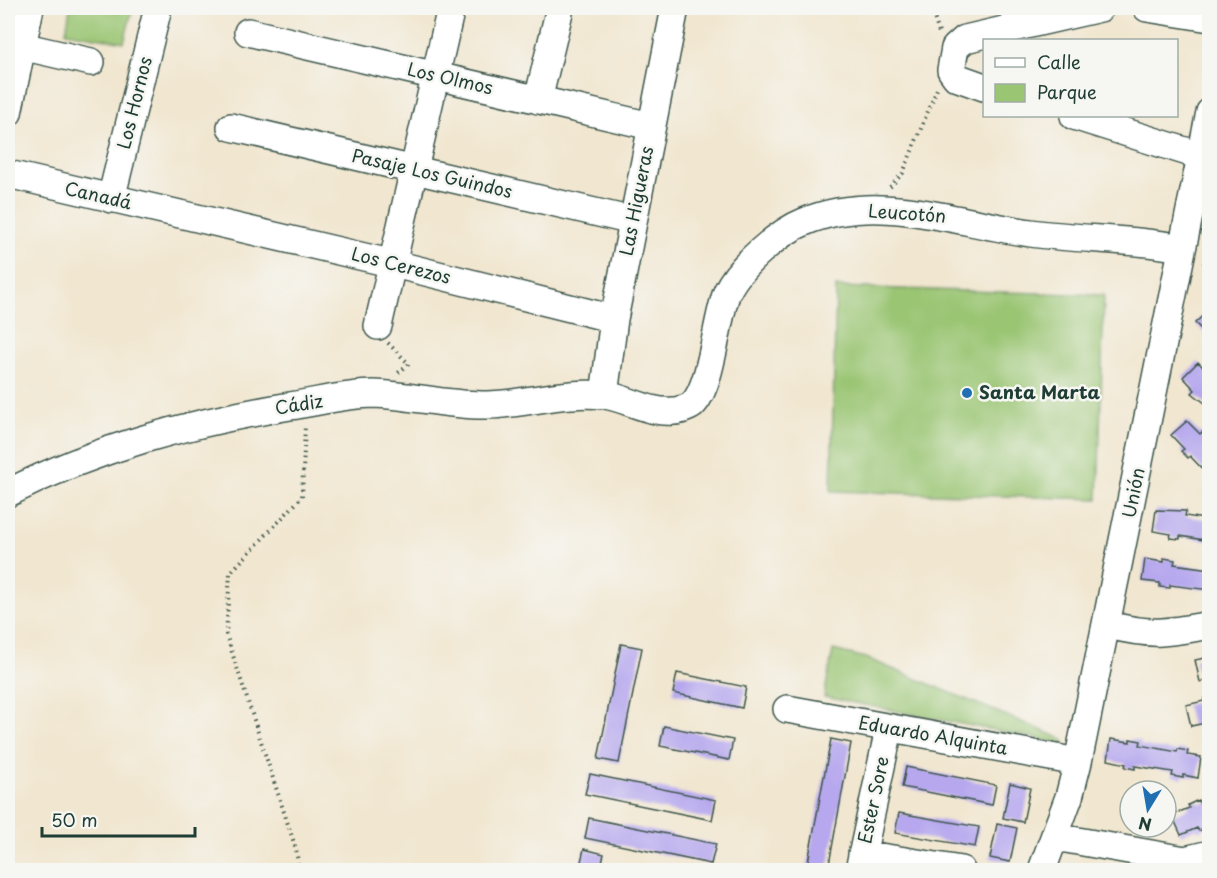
<svg xmlns="http://www.w3.org/2000/svg" width="1217" height="878" font-family="'Playpen Sans',sans-serif">
  <style>
    .green { fill: #9ac572; stroke: #5c8153; stroke-width: 1.5 }
    .building { fill: #b6a7ee }
    .lines { fill: none; stroke-linecap: round; stroke-linejoin: round }
    .minor-casing { stroke: #3e564b; stroke-width: 30 }
    .path { stroke: #3e564b; stroke-width: 4; stroke-dasharray: 1.5 4.5; stroke-linecap: butt }
    .minor { stroke: #fff; stroke-width: 27 }
    .poi-dot { fill: #1f6fb2; stroke: #f6f6f2; stroke-width: 2 }
    .labels { text-anchor: middle; stroke-width: 5; stroke-linejoin: round; paint-order: stroke }
    .street-label { font-size: 18px; fill: #1f3d34; stroke: #f6f6f2 }
    .poi-label { font-size: 18px; font-weight: bold; fill: #1f3d34; stroke: #f6f6f2; text-anchor: start }
  </style>
  <rect width="100%" height="100%" fill="#f6f6f2"/>
  <filter id="ink" filterUnits="userSpaceOnUse"><feTurbulence type="fractalNoise" baseFrequency=".0167" numOctaves="2"/><feDisplacementMap in="SourceGraphic" scale="12" xChannelSelector="R" yChannelSelector="G"/><feConvolveMatrix kernelMatrix="1 2 1 2 8 2 1 2 1" color-interpolation-filters="sRGB"/></filter>
  <filter id="wash" filterUnits="userSpaceOnUse"><feTurbulence type="fractalNoise" baseFrequency=".008" numOctaves="4" result="noise"/><feDisplacementMap in="SourceGraphic" scale="24" xChannelSelector="R" yChannelSelector="G"/><feGaussianBlur stdDeviation="1.35" result="paint"/><feColorMatrix in="noise" values="0 0 0 0 0 0 0 0 0 0 0 0 0 0 0 0 0 1.4 0 .05"/><feComposite in="paint" operator="in"/></filter>
  <g filter="url(#wash)">
    <rect width="100%" height="100%" fill="#f1e6cf"/>
    <path class="green" d="M70,8H133L124,42L66,32Z
      M836,287L1104,295L1098,499L831,491Z
      M833,650L866,658L1063,739L1065,744L824,697Z"/>
    <g id="blocks">
      <path class="building" d="M1210,257V269L1203,263Z
        M1210,309V343L1205,339L1208,336L1195,323Z
        M1198,362L1210,374V407L1192,393L1195,390L1183,377Z
        M1187,421L1200,434L1202,432L1210,440L1206,443L1210,447V477L1190,456L1188,458L1181,451L1184,449L1171,435Z
        M1156,510L1186,511L1185,516L1210,520V541L1180,536V539L1170,538L1171,534L1153,531Z
        M1164,558L1175,560L1174,564L1210,569V590L1170,585V588L1160,587V583L1142,581L1145,559L1164,562Z
        M621,644L642,648L619,763L598,759Z
        M1210,657V679L1200,682L1195,660Z
        M677,673L746,687L742,708L673,693Z
        M1210,697V722L1191,726L1186,705L1204,701V698Z
        M664,726L733,740L729,760L660,746Z
        M831,739L851,743L828,870H824L807,867Z
        M1111,739L1130,742V739L1141,741L1140,745L1177,752L1178,749L1188,751L1187,755L1201,757L1198,778L1183,775V778L1172,776L1173,772L1135,766V769L1125,767L1126,764L1108,760Z
        M906,767L996,785L992,805L902,787Z
        M590,774L716,800L712,820L585,794Z
        M1010,783L1030,788L1023,822L1003,818Z
        M1198,800L1200,804L1210,800L1208,827L1199,831L1197,828L1181,835L1172,815L1189,808L1188,805Z
        M899,813L979,827L975,847L895,833Z
        M589,818L716,844L711,864L585,838Z
        M997,824L1017,828L1010,862L990,858Z
        M584,849L604,854L600,870H579Z"/>
    </g>
  </g>
  <g filter="url(#ink)">
    <use href="#blocks" fill-opacity="0" stroke="#3e564b" stroke-width="1.5"/>
    <g class="lines">
      <defs>
        <path id="minor" d="M1147,8L1210,18
          M248,32L651,126
          M8,43L91,62
          M984,87L956,77L951,70L955,48L965,39L1100,8
          M538,100L560,8
          M8,113L30,8
          M1074,116L1201,156
          M231,127L633,221
          M8,174L390,263L614,319
          M111,199L158,8
          M378,326L451,8
          M604,395L614,319L675,8
          M8,493C98,447 190,423 290,406C317,402 347,394 374,394C411,395 448,406 486,405C514,405 542,397 571,395C581,394 594,394 604,395C627,398 650,414 674,411C678,411 688,408 692,405C712,387 716,319 727,292C738,267 779,232 804,222C878,191 956,223 1031,233C1081,240 1132,238 1182,248
          M1108,625C1152,636 1166,633 1210,625
          M787,709L1078,762
          M1055,837L1185,860L1210,854
          M862,854L961,870
          M859,870L889,729
          M1042,870L1069,797L1078,762L1210,112"/>
      </defs>
      <use href="#minor" class="minor-casing"/>
      <path class="path" d="M931,8L939,33
        M890,187L903,173L937,89
        M388,343L409,364L398,373
        M299,870L296,849L226,634L230,573L302,497L305,425"/>
      <use href="#minor" class="minor"/>
    </g>
  </g>
  <circle class="poi-dot" cx="967" cy="393" r="6"/>
  <g class="labels">
    <g class="street-label">
      <text transform="translate(450 79) rotate(13)" y="6">Los Olmos</text>
      <text transform="translate(135 103) rotate(-76)" y="6">Los Hornos</text>
      <text transform="translate(432 174) rotate(13)" y="6">Pasaje Los Guindos</text>
      <text transform="translate(98 196) rotate(13)" y="6">Canadá</text>
      <text transform="translate(637 201) rotate(-79)" y="6">Las Higueras</text>
      <text transform="translate(907 214) rotate(4)" y="6">Leucotón</text>
      <text transform="translate(401 266) rotate(14)" y="6">Los Cerezos</text>
      <text transform="translate(299 405) rotate(-9)" y="6">Cádiz</text>
      <text transform="translate(1134 493) rotate(-79)" y="6">Unión</text>
      <text transform="translate(933 736) rotate(10)" y="6">Eduardo Alquinta</text>
      <text transform="translate(874 800) rotate(-78)" y="6">Ester Sore</text>
    </g>
    <g class="poi-label">
      <text x="979" y="399">Santa Marta</text>
    </g>
  </g>
  <rect width="1217" height="878" fill="none" stroke="#f6f6f2" stroke-width="30"/>
  <rect x="983" y="39" width="195" height="78" fill="#f6f6f2" stroke="#a0aca6" stroke-width="1.5"/>
  <rect x="995" y="58" width="30" height="9" fill="#ffffff" stroke="#a0aca6" stroke-width="1.5"/>
  <text x="1037" y="69" font-size="18" fill="#1f3d34">Calle</text>
  <rect x="995" y="84" width="30" height="18" fill="#9ac572" stroke="#a0aca6" stroke-width="1.5"/>
  <text x="1037" y="99" font-size="18" fill="#1f3d34">Parque</text>
  <g transform="translate(1148 809) rotate(191)"><circle r="28" fill="#f6f6f2" stroke="#a0aca6" stroke-width="1.5"/>
  <path d="M0-4.5L10 22L0 15L-10 22Z" fill="#1f6fb2"/>
  <text y="-9" font-size="16" font-weight="bold" text-anchor="middle" fill="#1f3d34">N</text>
  </g>
  <path d="M42 827v9h153v-9" fill="none" stroke="#1f3d34" stroke-width="3"/>
  <text x="51" y="827" font-size="18" fill="#1f3d34" stroke="#f6f6f2" stroke-width="4.5" paint-order="stroke">50 m</text>
</svg>
